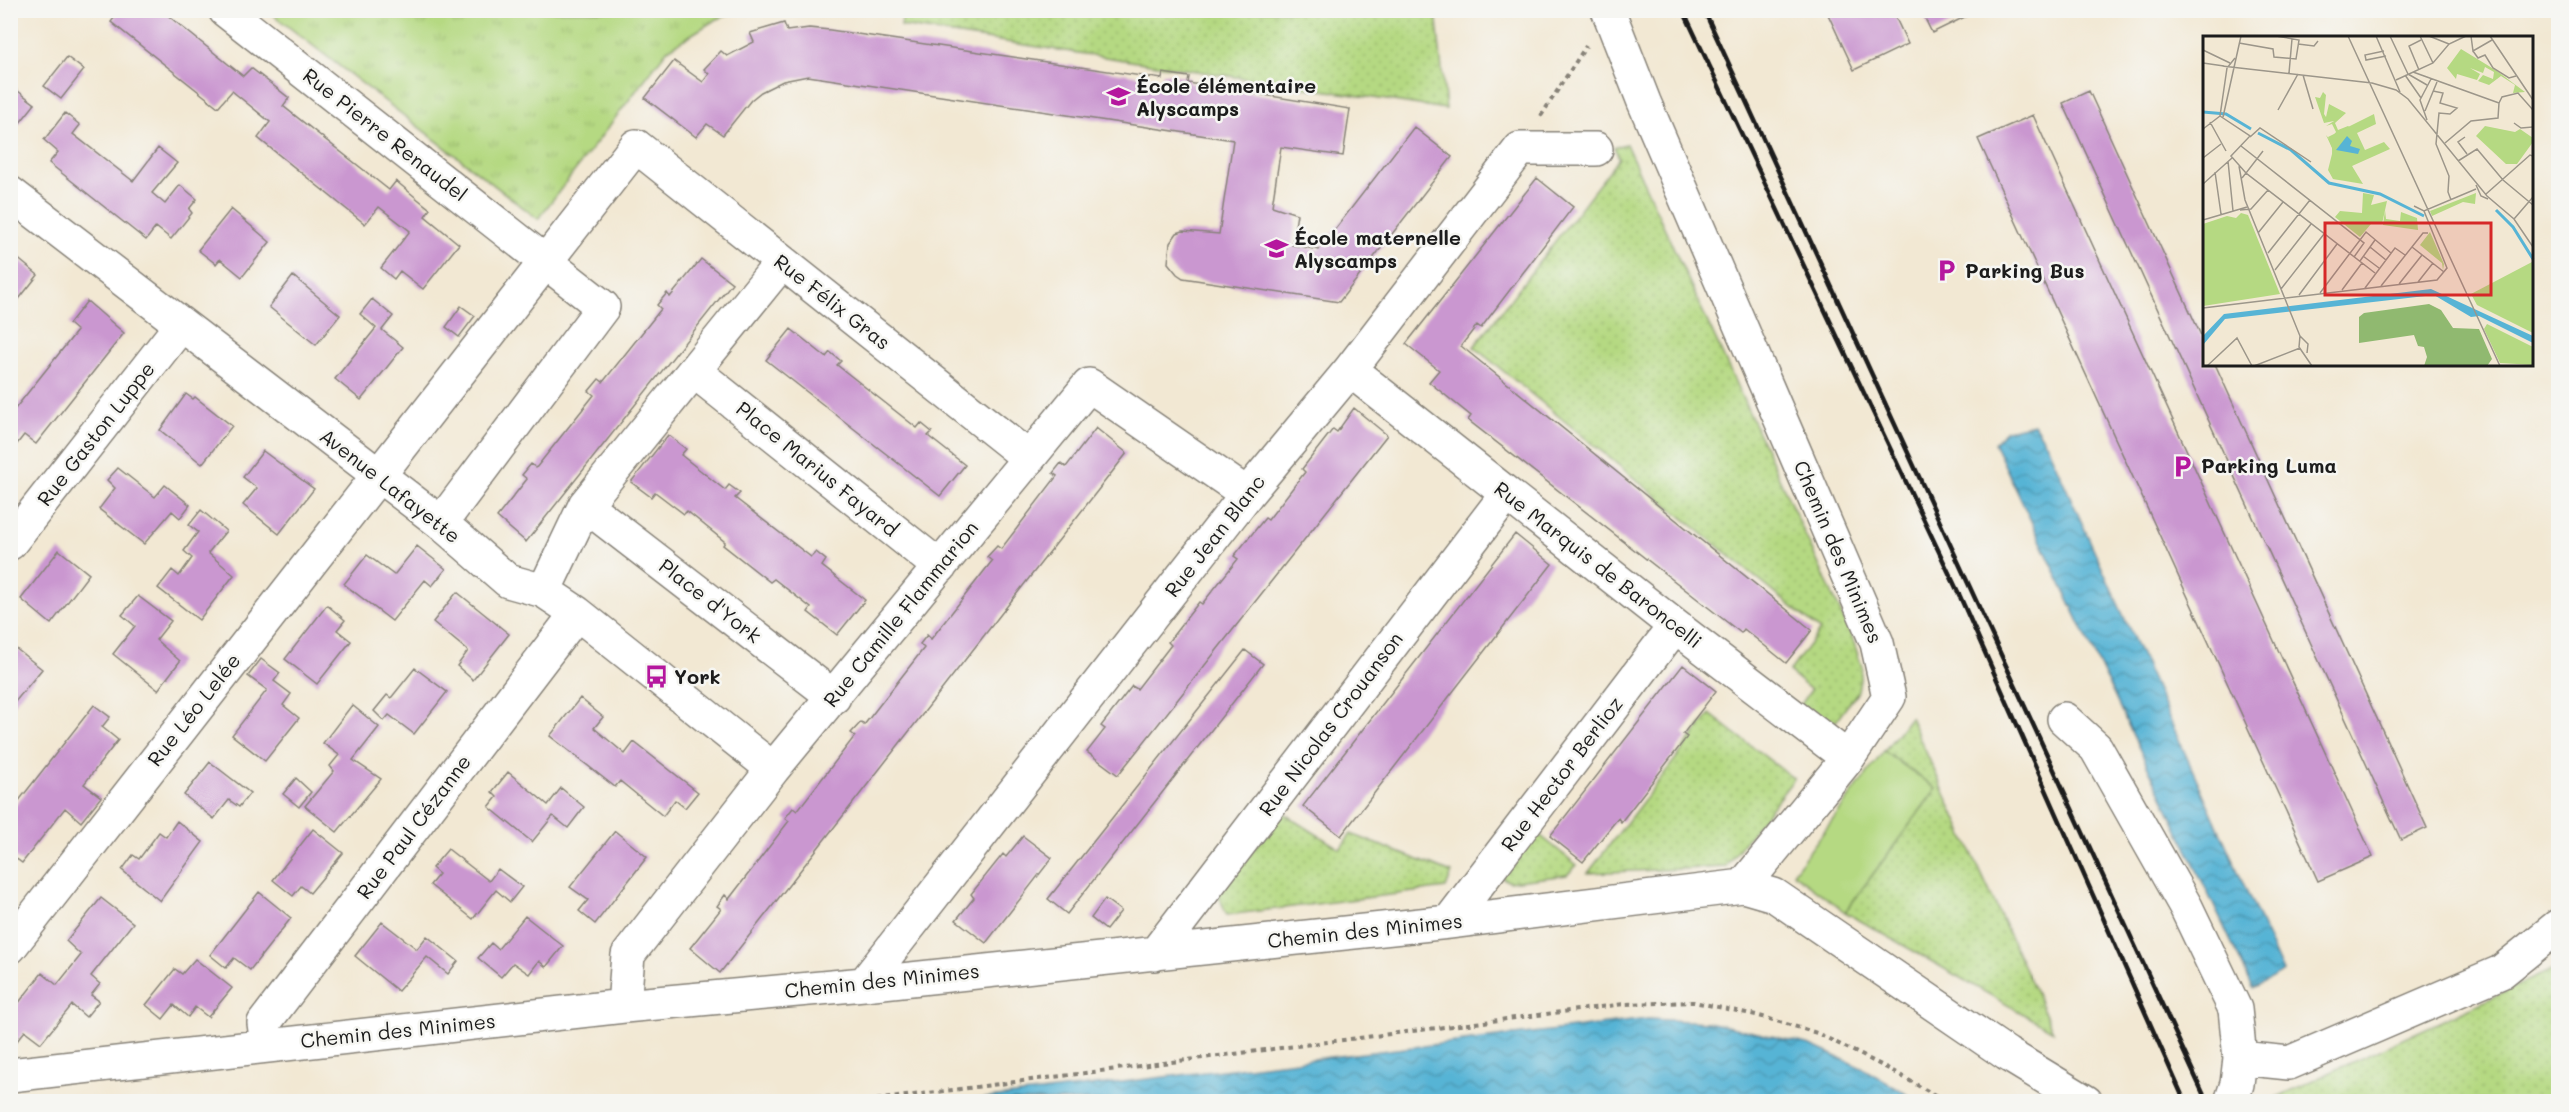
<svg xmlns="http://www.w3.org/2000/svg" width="2569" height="1112" font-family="Mali,sans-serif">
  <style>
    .grass { fill: url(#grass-dots); stroke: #687a4f; stroke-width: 1.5 }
    .park { fill: url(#park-tufts); stroke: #687a4f; stroke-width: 1.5 }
    .garden { fill: #b5d982; stroke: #687a4f; stroke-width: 1.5 }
    .water { fill: url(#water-waves); stroke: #3a6878; stroke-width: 1.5 }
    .building { fill: #ca97d0 }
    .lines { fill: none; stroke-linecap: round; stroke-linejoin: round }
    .minor-casing { stroke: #878278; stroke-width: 36 }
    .path { stroke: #878278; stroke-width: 4; stroke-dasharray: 4.5 4.5; stroke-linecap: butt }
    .minor { stroke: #fff; stroke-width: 33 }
    .rail { stroke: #1c1c1c; stroke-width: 4.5 }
    .labels { text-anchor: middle; stroke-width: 5; stroke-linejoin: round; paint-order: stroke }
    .poi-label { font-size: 20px; font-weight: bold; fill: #1c1c1c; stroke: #f6f6f2; text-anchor: start }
    .street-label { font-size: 20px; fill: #1c1c1c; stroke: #f6f6f2 }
    .inset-river { fill: none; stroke: #57b4d5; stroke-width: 3 }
    .inset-road { fill: none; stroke: #9c968a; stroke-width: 1.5 }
    .view { fill: #d62828; fill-opacity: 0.15; stroke: #d62828; stroke-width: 3 }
    .inset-edge { fill: none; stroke: #1c1c1c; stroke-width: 3 }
  </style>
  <defs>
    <pattern id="grass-dots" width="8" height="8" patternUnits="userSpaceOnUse" patternTransform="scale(1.5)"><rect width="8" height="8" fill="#b5d982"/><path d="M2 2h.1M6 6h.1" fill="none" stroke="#9bba70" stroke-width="1.8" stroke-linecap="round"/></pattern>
    <pattern id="park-tufts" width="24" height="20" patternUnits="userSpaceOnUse" patternTransform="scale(1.5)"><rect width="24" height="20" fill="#b5d982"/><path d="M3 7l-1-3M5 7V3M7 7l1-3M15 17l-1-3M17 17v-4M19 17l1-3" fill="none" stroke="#9bba70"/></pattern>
    <pattern id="water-waves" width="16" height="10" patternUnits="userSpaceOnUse" patternTransform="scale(1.5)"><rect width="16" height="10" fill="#57b4d5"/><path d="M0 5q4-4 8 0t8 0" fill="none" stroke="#4792ac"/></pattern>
  </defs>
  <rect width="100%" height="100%" fill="#f6f6f2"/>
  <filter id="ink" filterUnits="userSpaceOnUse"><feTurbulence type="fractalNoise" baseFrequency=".0167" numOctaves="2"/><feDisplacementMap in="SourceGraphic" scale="12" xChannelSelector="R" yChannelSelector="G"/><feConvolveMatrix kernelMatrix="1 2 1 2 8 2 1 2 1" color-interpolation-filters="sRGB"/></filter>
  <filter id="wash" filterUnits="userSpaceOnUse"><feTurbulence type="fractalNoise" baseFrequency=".008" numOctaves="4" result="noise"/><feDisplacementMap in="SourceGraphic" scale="24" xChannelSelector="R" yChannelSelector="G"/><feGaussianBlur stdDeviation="1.35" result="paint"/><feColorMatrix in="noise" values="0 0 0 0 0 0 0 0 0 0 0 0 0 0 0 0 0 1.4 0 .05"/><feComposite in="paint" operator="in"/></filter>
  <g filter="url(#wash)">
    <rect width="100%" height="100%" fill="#f2e8d3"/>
    <path class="grass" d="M903,10L1436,11L1446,109L901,26Z
      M1626,144L1852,637L1862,667L1858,691L1829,731L1800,706L1811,690L1789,672L1820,630L1474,347L1619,158L1614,147Z
      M1710,714L1794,779L1725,867L1588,873Z
      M1910,717L2053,1031L1845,912L1936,789L1884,751Z
      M1283,813L1340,849L1351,834L1452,873L1446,888L1227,915L1217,892Z
      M1537,833L1577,865L1567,875L1509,882L1501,877Z
      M2558,967V1101H2269L2301,1086Z"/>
    <path class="park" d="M268,11H739L715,20L668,49L538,219Z"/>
    <path class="garden" d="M1884,751L1936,789L1845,912L1793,873Z"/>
    <path class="water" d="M2034,424L2047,445L2283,972L2253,988L1994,443L2007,430Z
      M1648,1019L1708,1022L1811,1045L1864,1069L1918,1101H964Z"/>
    <g id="blocks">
      <path class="building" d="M120,10H161L243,76L251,68L289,98L283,106L389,190L396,181L414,196L430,209L425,216L459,244L423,289L400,271L394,279L381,268L410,231L379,207L365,224L258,138L270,122L232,91L218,107L111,22Z
        M1826,10H1892L1908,44L1854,70Z
        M1921,10H1979L1932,33Z
        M784,23L787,31L809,28L830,30L1162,79L1163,73L1189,77L1188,83L1223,89L1224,82L1241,85L1240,91L1350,109L1343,156L1281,147L1272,206L1297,214L1292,245L1319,250L1414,127L1452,157L1339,302L1183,278L1177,274L1168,263L1170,243L1177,233L1183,231L1219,234L1233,140L808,76L783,81L761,92L751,100L723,135L707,124L696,137L645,98L674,61L703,82L709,74L704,69L721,51L727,56L754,42L750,33Z
        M67,57L84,70L61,99L44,86Z
        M10,85L35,104L19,124L13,119L10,122Z
        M2089,91L2204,342V364H2215L2427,828L2401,840L2063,103Z
        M65,113L80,125L73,134L133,181L158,148L177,163L152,193L165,204L180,185L197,199L189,209L192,213L171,239L156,227L146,240L49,163L58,152L44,140Z
        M2033,115L2373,857L2318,881L1978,139Z
        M1537,178L1573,207L1481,328L1477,325L1461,346L1812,630L1786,663L1744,629L1741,633L1468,420L1471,416L1429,382L1439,370L1406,344Z
        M231,209L270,242L242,277L220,259L216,264L198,250Z
        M10,252L38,275L15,304L10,301Z
        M701,259L732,283L526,542L497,517L527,479L522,475L531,464L536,468L594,395L589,391L599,379L603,382L661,309L657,305L667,293L670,297Z
        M293,276L340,315L316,345L269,307Z
        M372,299L393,316L382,330L403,347L361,400L335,379L376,328L360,314Z
        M87,301L124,333L36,444L24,435L13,449L10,448V415L77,331L69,324Z
        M461,306L475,316L459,337L446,327Z
        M791,329L826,357L830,352L841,361L837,365L917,428L921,423L932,432L928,436L965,465L940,496L766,360Z
        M186,394L193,399L195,397L232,426L202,464L160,430Z
        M1354,408L1387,435L1118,775L1087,752L1105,729L1101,726L1132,686L1137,689L1171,645L1168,642L1199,602L1202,604L1238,559L1234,556L1265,518L1268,520L1305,472L1302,469L1333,429L1337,432Z
        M1096,428L1127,453L720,973L690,948L721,909L717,906L725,895L729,899L789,821L785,818L793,808L797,811L855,736L851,733L861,722L864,725L924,648L920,644L927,635L931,639L992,561L987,557L997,546L1001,549L1057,476L1053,473L1061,463L1066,467Z
        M668,435L686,449L681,455L725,490L729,485L740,493L735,498L811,557L816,552L826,560L822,566L865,600L837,635L808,612L811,608L774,579L770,582L723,545L725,542L687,511L684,514L655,492L651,497L631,482Z
        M263,451L314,489L279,534L243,505L257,488L243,477Z
        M118,468L155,497L165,485L190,505L180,518L172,511L144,544L99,509L115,488L107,480Z
        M201,510L226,531L208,553L234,575L199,620L158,588L172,570L179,576L192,558L184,551L198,532L189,525Z
        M1515,534L1552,564L1341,836L1303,806Z
        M417,546L446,569L432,586L425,580L392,621L344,584L367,555L394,575Z
        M59,550L89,574L51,624L21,599Z
        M457,592L509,634L473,680L457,666L468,651L433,622Z
        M138,596L171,621L156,640L180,661L158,690L113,654L135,626L122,615Z
        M327,605L345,620L337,630L351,641L317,684L285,659Z
        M10,644L42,669L10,708Z
        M1245,650L1263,664L1067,914L1048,899Z
        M261,659L280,673L274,681L291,694L283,705L299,718L265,761L232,735L267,690L248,676Z
        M1683,665L1716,691L1683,734L1687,737L1621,822L1618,818L1583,862L1550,836Z
        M415,668L447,692L414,734L389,715L384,721L374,711L387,695L391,698Z
        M580,698L603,717L594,728L625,754L634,742L698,792L685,808L675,800L663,816L620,781L615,787L550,736Z
        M94,705L110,717L102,727L118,740L84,784L101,797L81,822L65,808L22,863L10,854V812Z
        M352,705L379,727L353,760L381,779L337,832L305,806L334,771L330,766L339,755L323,743Z
        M210,762L250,793L239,807L229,800L214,819L184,795Z
        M508,772L548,805L561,788L584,807L568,828L553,816L532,842L489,807L497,797L492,792Z
        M296,778L311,792L299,807L283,794Z
        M177,821L203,842L160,901L122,870L133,855L139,859L159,832L166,837Z
        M313,829L343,853L310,893L301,886L293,896L273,880Z
        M615,831L647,857L595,924L579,911L588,900L570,887Z
        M1023,836L1052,858L986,943L956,920L974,898L971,894L1003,854L1006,857Z
        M448,849L489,881L498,869L522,887L510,902L496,890L473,919L430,885L439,874L432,868Z
        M259,892L291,918L250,970L234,958L226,968L210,955Z
        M101,898L133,923L91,976L100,984L91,995L99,1001L86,1017L72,1005L41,1043L25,1031L17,1041L10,1035V1014L42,973L57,985L81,955L66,941Z
        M1105,899L1121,911L1106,930L1091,918Z
        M525,916L563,946L546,967L539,961L529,974L513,963L501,977L478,958L491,943L498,949Z
        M382,922L417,949L427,936L458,961L448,974L427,957L398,991L355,956Z
        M195,959L232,988L208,1017L195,1007L188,1017L174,1005L163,1019L146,1005L175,969L182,974Z"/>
    </g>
  </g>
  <g filter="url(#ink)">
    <use href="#blocks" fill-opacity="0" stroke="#878278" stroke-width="1.5"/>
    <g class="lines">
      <defs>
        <path id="minor" d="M225,10L603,307L441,523
          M10,193L441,523L508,581L544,591L577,613L773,769
          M1350,370L1675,626L1848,758
          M694,371L940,567
          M585,505L834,697
          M10,543L181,325
          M544,591L585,505L782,262
          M2064,719L2096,748L2186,907L2235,1009L2240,1058L2237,1084L2231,1102
          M1743,886L1774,895L2007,1054L2086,1102
          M1449,922L1675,626
          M10,947L636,146L1029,458
          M1155,954L1507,494
          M864,984L1247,494L1350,370L1520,149H1596
          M624,1006L628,955L773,769L1089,385L1247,494
          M267,1045L264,1023L577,613
          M2240,1058L2289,1063L2501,972L2558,926
          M10,1075L624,1006L864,984L1449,922L1743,886L1848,758L1889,697L1877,643L1644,102L1608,10"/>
      </defs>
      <use href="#minor" class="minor-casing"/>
      <path class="path" d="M1541,116L1586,46
        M859,1102L1624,1004L1694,1002L1756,1015L1817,1033L1891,1070L1947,1102"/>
      <use href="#minor" class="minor"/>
      <path class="rail" d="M1683,10L1958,592L2185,1102
        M1704,10L2207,1102"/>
    </g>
  </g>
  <defs>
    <symbol id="school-bare" viewBox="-9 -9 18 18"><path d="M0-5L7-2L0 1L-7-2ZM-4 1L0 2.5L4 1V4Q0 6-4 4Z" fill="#b5179e" stroke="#f6f6f2" stroke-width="2.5" paint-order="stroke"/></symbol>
    <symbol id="parking-bare" viewBox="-9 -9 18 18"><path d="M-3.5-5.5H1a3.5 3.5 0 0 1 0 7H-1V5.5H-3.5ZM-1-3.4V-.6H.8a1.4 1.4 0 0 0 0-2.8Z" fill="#b5179e" stroke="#f6f6f2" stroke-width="2.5" paint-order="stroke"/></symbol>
    <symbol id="bus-bare" viewBox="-9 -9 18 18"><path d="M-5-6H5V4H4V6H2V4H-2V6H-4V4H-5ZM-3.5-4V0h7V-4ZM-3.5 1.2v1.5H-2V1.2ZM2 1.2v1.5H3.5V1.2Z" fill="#b5179e" stroke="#f6f6f2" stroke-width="2.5" paint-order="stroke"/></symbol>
  </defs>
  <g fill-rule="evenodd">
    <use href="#school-bare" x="1102" y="80" width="33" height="33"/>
    <use href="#school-bare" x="1260" y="232" width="33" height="33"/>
    <use href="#parking-bare" x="1930" y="254" width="33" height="33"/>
    <use href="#parking-bare" x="2166" y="450" width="33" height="33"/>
    <use href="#bus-bare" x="640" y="660" width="33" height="33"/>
  </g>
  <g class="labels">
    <g class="poi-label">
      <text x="1136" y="93">École élémentaire<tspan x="1136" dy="23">Alyscamps</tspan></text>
      <text x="1294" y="245">École maternelle<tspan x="1294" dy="23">Alyscamps</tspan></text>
      <text x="1965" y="278">Parking Bus</text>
      <text x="2201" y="473">Parking Luma</text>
      <text x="674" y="684">York</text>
    </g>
    <g class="street-label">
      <text transform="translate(385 135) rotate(38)" y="7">Rue Pierre Renaudel</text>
      <text transform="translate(832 302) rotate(38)" y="7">Rue Félix Gras</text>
      <text transform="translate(96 434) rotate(-52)" y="7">Rue Gaston Luppe</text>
      <text transform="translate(817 469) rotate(39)" y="7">Place Marius Fayard</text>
      <text transform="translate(390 486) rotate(38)" y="7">Avenue Lafayette</text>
      <text transform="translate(1215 536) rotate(-52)" y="7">Rue Jean Blanc</text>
      <text transform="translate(1838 552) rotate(67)" y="7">Chemin des Minimes</text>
      <text transform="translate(1598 565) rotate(38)" y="7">Rue Marquis de Baroncelli</text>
      <text transform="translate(710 601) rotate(38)" y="7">Place d'York</text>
      <text transform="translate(901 614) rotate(-51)" y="7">Rue Camille Flammarion</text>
      <text transform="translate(194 710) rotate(-52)" y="7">Rue Léo Lelée</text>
      <text transform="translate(1331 724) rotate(-53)" y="7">Rue Nicolas Crouanson</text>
      <text transform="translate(1562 774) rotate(-53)" y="7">Rue Hector Berlioz</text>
      <text transform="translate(414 827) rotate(-53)" y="7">Rue Paul Cézanne</text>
      <text transform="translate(1365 931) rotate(-6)" y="7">Chemin des Minimes</text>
      <text transform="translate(882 981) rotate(-6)" y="7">Chemin des Minimes</text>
      <text transform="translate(398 1031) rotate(-6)" y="7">Chemin des Minimes</text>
    </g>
  </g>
  <g transform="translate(2203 36)">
    <rect width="330" height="330" fill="#f2e8d3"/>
    <path d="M258,13L294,35L322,56L310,57L312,49L298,40L286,49L275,45L280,39L290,43L291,36L282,31L280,37L267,32L277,38L274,44L254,38L253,43L244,32ZM120,56L123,59L121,78L123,81L126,68L143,77L132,87L135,94L145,90L153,96L149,131L154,144L130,143L129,112L123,99L127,104L133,96L129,88L123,90L131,85L121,87L112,61L117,62ZM273,157L272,168L260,166L229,180L227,175ZM182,174L183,183L197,185L198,176L214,182L215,194L180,189ZM227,196L241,228L240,234L239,227L217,209ZM329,226L330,227V297L274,269L268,258ZM284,288L330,311V329L297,327L281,293Z" fill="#b5d982"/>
    <path d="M226,268L238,274L250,292L276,293L289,323L284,330H221L224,321L221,311L215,310L211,299L156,307V281L161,277Z" fill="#90b970"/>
    <path d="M282,90L312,96L317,93L330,102V106L314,128H303L273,100ZM160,157L171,159L168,169L184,165L179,188H168L157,201L132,181L137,175L159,177Z" fill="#b5d982"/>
    <path d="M171,78L173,88L154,97L162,114L181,106L187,113L149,130L160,148L130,143L125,134L130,114L125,101ZM38,177L45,179L77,258L0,270V188L24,180L33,182Z" fill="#b5d982"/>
    <path d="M144,100L149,105L147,110L157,113L155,118L133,114ZM228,253L330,300V307L276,280L268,281L231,259L22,283L0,309V300L21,278Z" fill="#57b4d5"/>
    <path class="inset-river" d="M0,76L23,78L48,93M55,97L88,114L126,147L177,158L221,180M293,174L310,191L330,223"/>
    <path class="inset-road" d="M145,0L297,330M173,0L197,56M187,0L205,38M217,0L230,27M226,0L246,8M268,0L270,15L289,4M287,0L330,64M36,7L70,13L71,21L93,23L96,4L73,0M95,8L111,10L115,5M0,14L27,27M181,15L162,19L163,24L183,20M270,15L275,22L282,19L290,32L306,42L313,40M32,22L24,32L17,80L47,100L28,120L43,137L39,142M0,27L21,30M19,30L169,47L193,54L205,63L284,160L311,183L330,211M216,34L206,10L218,4M210,36L296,67M86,37L89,3M205,38L224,49M100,39L110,73M202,39L218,62M193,44L230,27L246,8L263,0M230,55L240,57L237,67L254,72L247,78L236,77L233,108L246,140L245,156L248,164M296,67L299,61L315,57L330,74M75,74L95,38M222,75L234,46M20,81L38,0M224,84L217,64L228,43M7,86L23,115M311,87L318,92L330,91M0,93L17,80M47,101L57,92L108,126M262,101L255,106L264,118M242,107L268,85L295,82L296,67M38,110L161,207L151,221M60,115L43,137L172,237M0,122L18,108M25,125L30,175M255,125L274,113L300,144L330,169M36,130L42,164L97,300L96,311L109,330M12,136L18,178M0,148L29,122M273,149L278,160L285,163M283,158L327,119L330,120M211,170L221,175L273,153M37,174L48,173L65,154M311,183L330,161M0,184L44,171M55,197L80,166M167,211L183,224M209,211L241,236M65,217L107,164M160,220L176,232M157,225L172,204M72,234L108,188M215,246L230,227M196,248L219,219M178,250L220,197H225M162,252L192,212L202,219M78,253L121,198M139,254L159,227M117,257L163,196L188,217M96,259L134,208M0,272L234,244L244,232L221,175M97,300L105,308L104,317M4,330L34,302L49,330M51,330L97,312"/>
    <path class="view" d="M122,187H288V259H122Z"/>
    <rect width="330" height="330" class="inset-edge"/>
  </g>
  <rect width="2569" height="1112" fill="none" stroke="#f6f6f2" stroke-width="36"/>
</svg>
